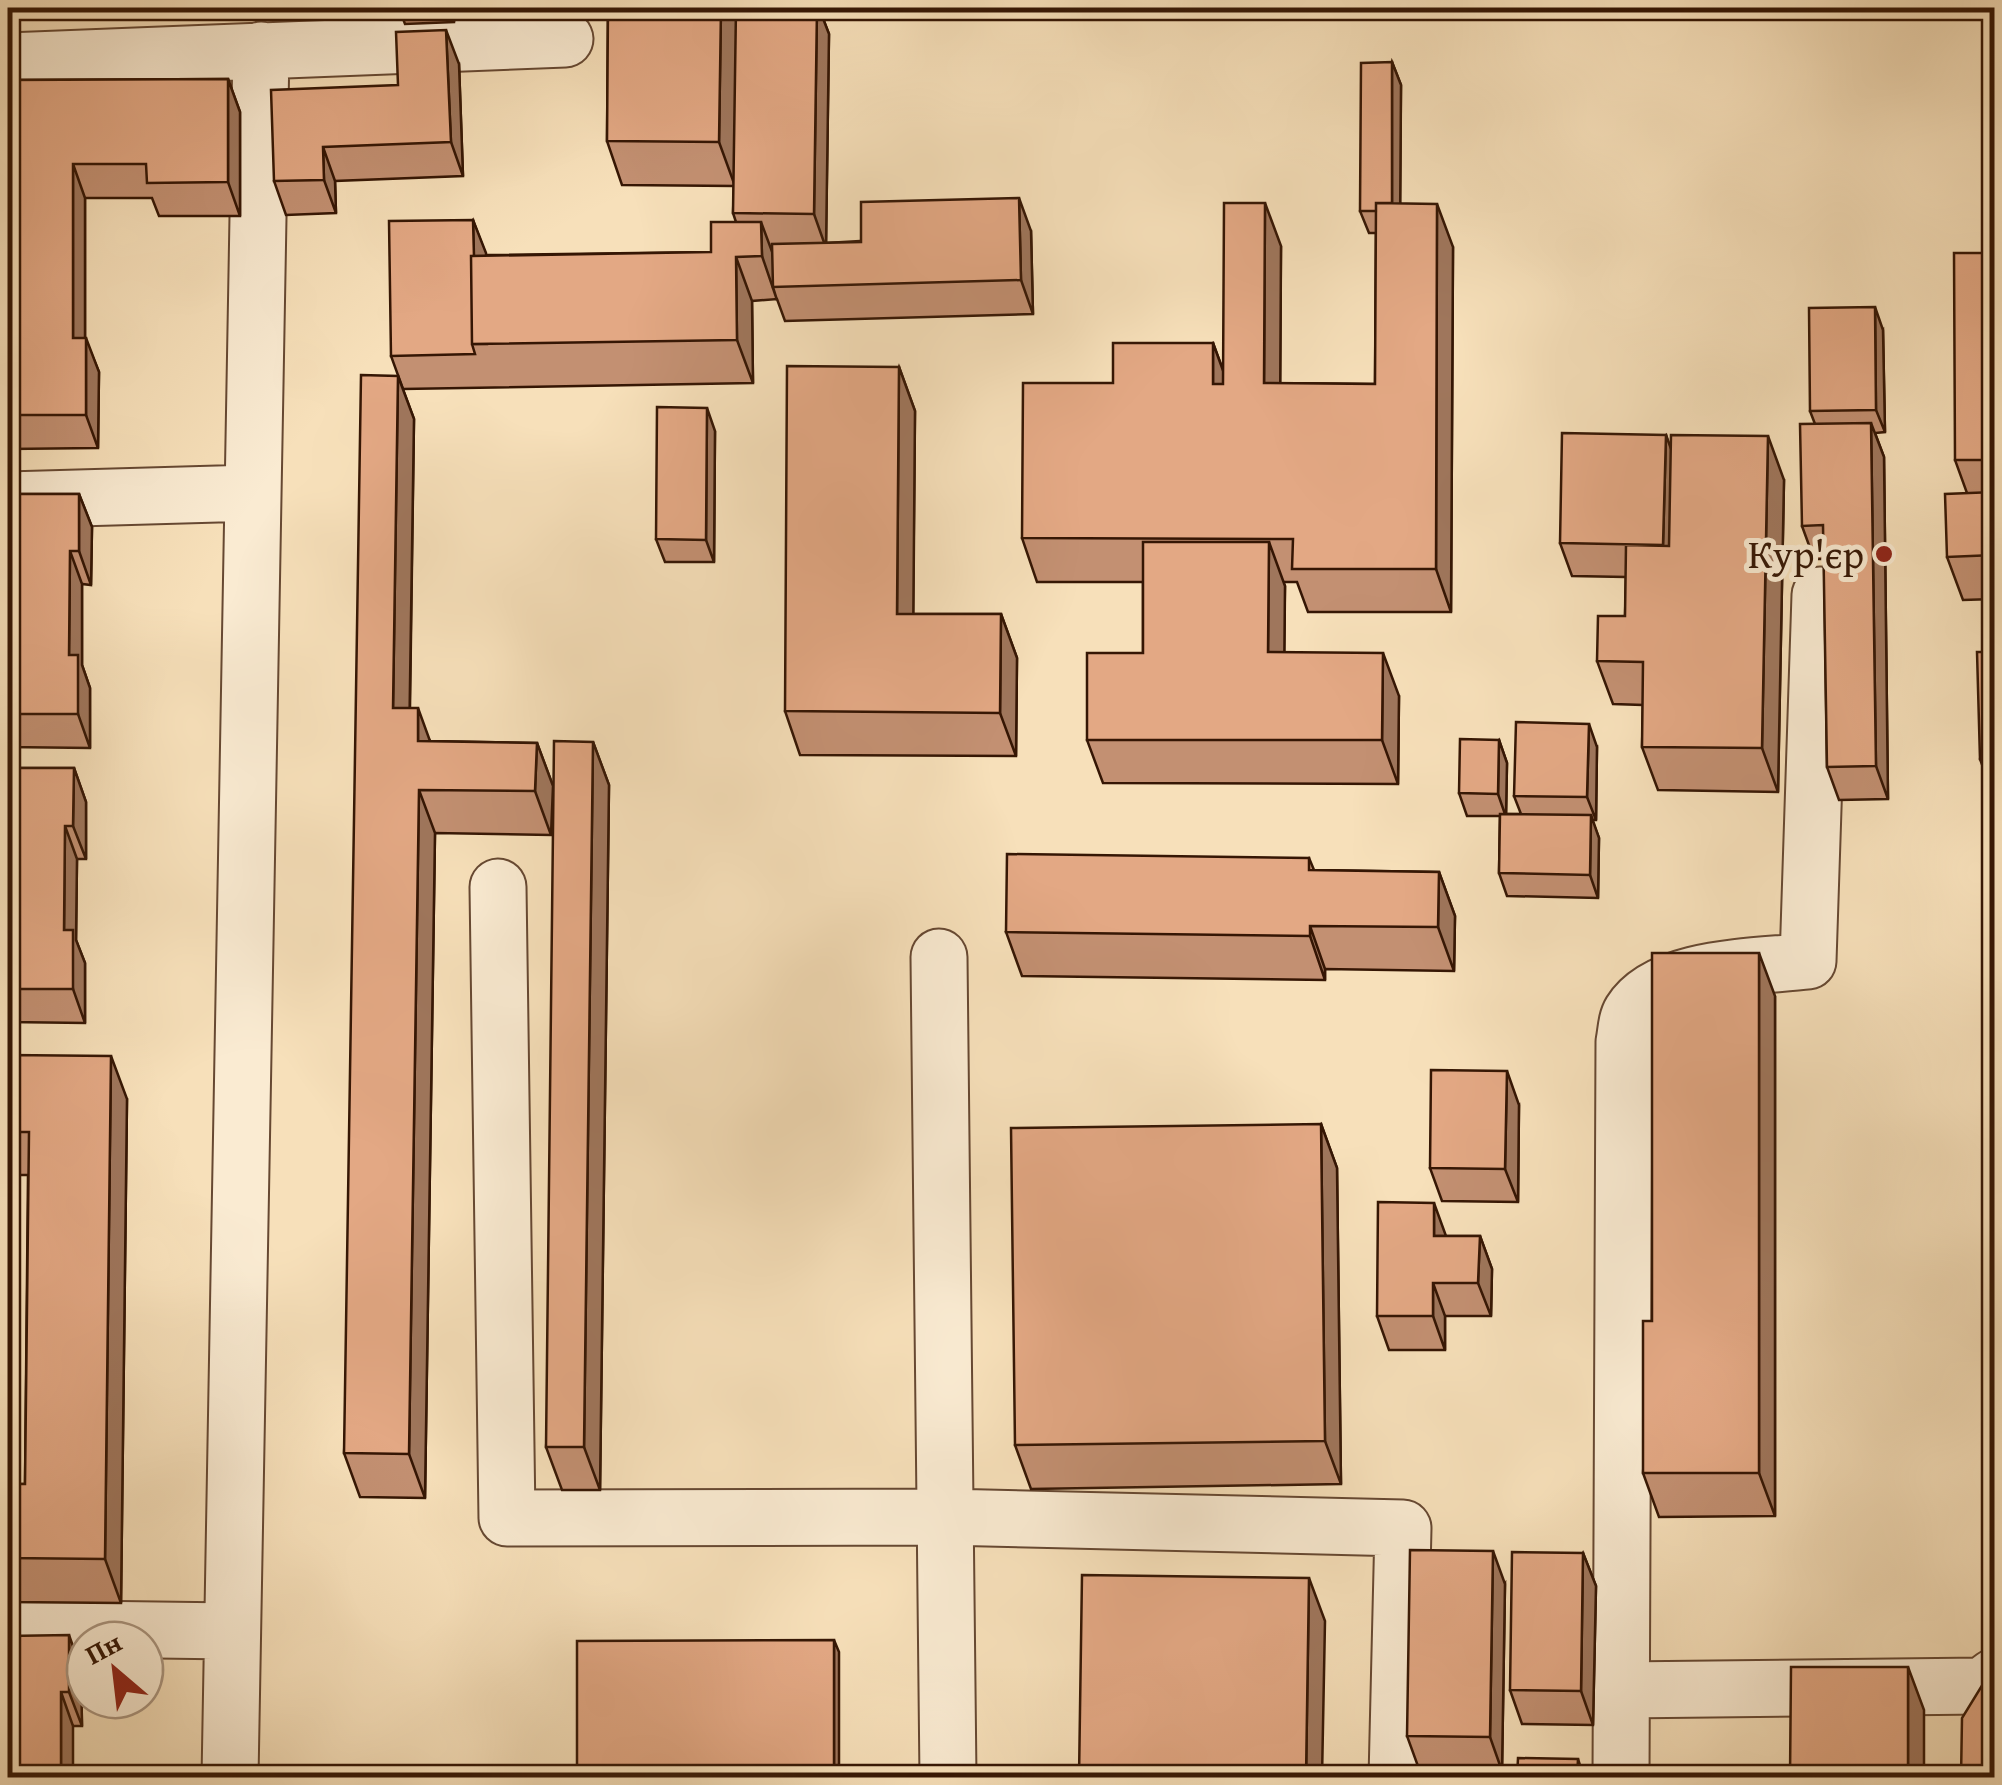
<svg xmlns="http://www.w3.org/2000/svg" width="2002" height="1785" font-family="'Gentium Book Plus',serif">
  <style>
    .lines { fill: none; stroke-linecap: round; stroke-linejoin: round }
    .minor-casing { stroke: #664832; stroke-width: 59 }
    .minor { stroke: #faebd2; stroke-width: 55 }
    .wall { fill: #c39072; stroke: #351604; stroke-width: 2.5 }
    .shaded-wall { fill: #9f765c; stroke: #351604; stroke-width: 2.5 }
    .building { fill: #e3a884; stroke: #351604; stroke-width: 2.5 }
    .poi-dot { fill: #8f2418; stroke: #faebd2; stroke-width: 4 }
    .labels { text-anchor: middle; stroke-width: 10; stroke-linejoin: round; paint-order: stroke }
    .poi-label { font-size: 40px; fill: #351604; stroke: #faebd2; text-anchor: end }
  </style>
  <rect width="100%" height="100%" fill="#f7e0ba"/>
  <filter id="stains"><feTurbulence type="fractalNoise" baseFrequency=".002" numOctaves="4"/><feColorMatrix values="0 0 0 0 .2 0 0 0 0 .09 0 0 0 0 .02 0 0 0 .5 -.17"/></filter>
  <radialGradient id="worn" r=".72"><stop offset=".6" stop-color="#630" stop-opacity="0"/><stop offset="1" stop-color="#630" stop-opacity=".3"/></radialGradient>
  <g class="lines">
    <defs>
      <path id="minor" d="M8,61L565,39
        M8,500L253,493
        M498,887L507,1518L945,1517L1403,1528L1397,1778
        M939,957L948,1778
        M8,1628L232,1631
        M1622,1690L1982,1686L1994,1677
        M230,1778L261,50
        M1621,1778L1624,1042C1626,1032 1626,1020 1631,1012C1660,965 1758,967 1808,961L1820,595"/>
    </defs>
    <use href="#minor" class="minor-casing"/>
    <use href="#minor" class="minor"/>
  </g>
  <path class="wall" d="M399,8H454V22L405,24Z
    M608,8H819L829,34L826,243L1031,231L1033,314L785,321L777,299L752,301L753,383L403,389L391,356L473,220L486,255L711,252L736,222L733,213L734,186L622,185L607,141Z
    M1392,62L1401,85L1400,203L1453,247L1451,612H1308L1297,582H1283L1285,586L1284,652L1399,696L1398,784L1103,783L1087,740L1143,653V582H1037L1022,538L1113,383L1213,343L1223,370L1281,246L1280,383L1375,384L1376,233H1369L1360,211Z
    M459,64L463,176L335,181L336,213L286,215L274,181L398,85Z
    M228,79L240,112V216H159L152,198H85V338L99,372L98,448L8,449V80Z
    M1994,253V599L1963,600L1947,557L1967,493L1955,460Z
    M1883,330L1885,432L1875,433L1884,457L1888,799L1839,800L1827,767L1824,559H1814L1802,526L1815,424L1810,411Z
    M899,367L915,411L913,614H1001L1017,658L1016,756L800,755L785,711Z
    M398,376L414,419L410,708L430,741L537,743L553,786L551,835L435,833L425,1498L360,1497L344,1453Z
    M715,431L714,562H665L656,539Z
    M1666,435L1670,448L1784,480L1778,792L1658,790L1642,747L1643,705L1613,704L1597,661L1625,616L1626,577L1572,576L1560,543Z
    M8,494H79L92,527L91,585L82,584V665L90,688V748L8,747Z
    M1994,652V798L1980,759Z
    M1499,740L1507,763L1506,814H1521L1514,796L1597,747L1596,820H1592L1599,838L1598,898L1507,896L1499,873L1500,816H1467L1459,793Z
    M593,742L609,785L600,1490H562L546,1447Z
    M8,768H74L86,802V859H77L76,940L85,963V1023L8,1022Z
    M1309,858L1314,870L1439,872L1455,916L1454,971L1325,969V980L1022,976L1006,932Z
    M1775,996V1516L1659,1517L1643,1473L1652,1321Z
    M8,1055L127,1099L121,1603L8,1602V1484H25L28,1175H8Z
    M1519,1105L1518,1202L1442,1201L1430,1168Z
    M1321,1124L1337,1168L1341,1484L1031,1489L1015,1445Z
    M1446,1236H1480L1492,1269L1491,1316H1445V1350H1389L1377,1316Z
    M1583,1553L1596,1586L1593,1725L1522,1724L1510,1690Z
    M1505,1584L1502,1771L1419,1769L1407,1736Z
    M8,1636L81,1669L82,1726H73Z"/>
  <path class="shaded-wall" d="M449,8H454V22Z
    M721,8H738L735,186L719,142Z
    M817,8H819L829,34L826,248L814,214Z
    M446,30L459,64L463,176L451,142Z
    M1392,62L1401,85L1400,233L1392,211Z
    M228,79L240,112V216L228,182Z
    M323,147L335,181L336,213L324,180Z
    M73,164L85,198V372L73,338Z
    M1019,198L1031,231L1033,314L1021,280Z
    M1265,203L1281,246L1280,427L1264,383Z
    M1437,204L1453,247L1451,612L1436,569Z
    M473,220L486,253L487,344H475Z
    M761,222L777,265L773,287L777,300L762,256Z
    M736,257L752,301L753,383L737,340Z
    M1875,307L1883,330L1885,432L1876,410Z
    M86,338L99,372L98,448L86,415Z
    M1213,343L1229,387L1213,384Z
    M899,367L915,411L913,657L897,614Z
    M398,376L414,419L409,751L393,708Z
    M707,408L715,431L714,562L706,540Z
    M1871,423L1884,457L1888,799L1876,766Z
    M1666,435L1678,468L1675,578L1663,545Z
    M1768,436L1784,480L1778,792L1762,748Z
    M79,494L92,527L91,585L79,551Z
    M1269,542L1285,586L1284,695L1268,652Z
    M70,551L82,584V665L90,688V748L78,714L69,655Z
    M1001,614L1017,658L1016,756L1000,713Z
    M1383,653L1399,696L1398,784L1382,740Z
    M418,708L434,752L418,741Z
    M1589,724L1597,747L1596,820L1587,797Z
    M1499,740L1507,763L1506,817L1498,794Z
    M593,742L609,785L600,1490L584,1447Z
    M537,743L553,786L551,835L535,791Z
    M74,768L86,802V859L73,826Z
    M419,790L435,833L425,1498L409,1454Z
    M1591,815L1599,838L1598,898L1590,875Z
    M65,826L77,859L76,940L85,963V1023L73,989L64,930Z
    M1439,872L1455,916L1454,971L1438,927Z
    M1310,926L1325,969V980L1310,936Z
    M1759,953L1775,996V1516L1759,1473Z
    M111,1056L127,1099L121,1603L105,1559Z
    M1507,1071L1519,1105L1518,1202L1505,1169Z
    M1321,1124L1337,1168L1341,1484L1325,1441Z
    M1434,1203L1446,1236H1434Z
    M1480,1236L1492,1269L1491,1316L1478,1283Z
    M1433,1283L1445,1316V1350L1433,1316Z
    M1493,1551L1505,1584L1502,1771L1490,1737Z
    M1583,1553L1596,1586L1593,1725L1581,1691Z
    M1309,1578L1325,1621L1322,1778H1306Z
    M69,1635L81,1669L82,1726L69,1692Z
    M834,1640L839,1652V1778H834Z
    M1908,1667L1924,1710V1778H1908Z
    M61,1692L73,1726V1778H61Z
    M1578,1759L1584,1778H1577Z"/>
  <path class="building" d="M608,8H721L719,142L607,141Z
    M736,8H817L814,214L733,213Z
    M446,30L451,142L323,147L324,180L274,181L271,90L398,85L396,32Z
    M1392,62V203H1376V211H1360L1361,63Z
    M228,79V182L147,183L146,164H73V338H86V415H8V80Z
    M1019,198L1021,280L773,287L772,244L861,242V202Z
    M1224,203H1265L1264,383L1375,384L1376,203L1437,204L1436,569H1292L1293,539L1022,538L1023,383H1113V343H1213V384H1223Z
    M473,220L474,256H471L472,344L475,354L391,356L389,221Z
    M711,222H761L762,256L736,257L737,340L472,344L471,256L711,252Z
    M1954,253H1994V460H1955Z
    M1875,307L1876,410L1810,411L1809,308Z
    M787,366L899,367L897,614H1001L1000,713L785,711Z
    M361,375L398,376L393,708H418V741L537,743L535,791L419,790L409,1454L344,1453Z
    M657,407L707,408L706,540L656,539Z
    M1871,423L1876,766L1827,767L1823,525L1802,526L1800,424Z
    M1562,433L1666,435L1663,545L1560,543Z
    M1671,435L1768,436L1762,748L1642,747L1643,662L1597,661L1598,616H1625L1626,545L1669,546Z
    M1994,492V555L1947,557L1945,494Z
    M8,494H79V551H70L69,655H78V714H8Z
    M1143,542H1269L1268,652L1383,653L1382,740H1087V653H1143Z
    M1977,652H1994V758L1980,759Z
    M1516,722L1589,724L1587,797L1514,796Z
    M1460,739L1499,740L1498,794L1459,793Z
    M554,741L593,742L584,1447H546Z
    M8,768H74L73,826H65L64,930H73V989H8Z
    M1500,814L1591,815L1590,875L1499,873Z
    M1007,854L1309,858V870L1439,872L1438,927L1310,926V936L1006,932Z
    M1652,953H1759V1473H1643V1321H1652Z
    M8,1055L111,1056L105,1559L8,1558V1484H25L29,1132H8Z
    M1431,1070L1507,1071L1505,1169L1430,1168Z
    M1321,1124L1325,1441L1015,1445L1011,1128Z
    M1378,1202L1434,1203V1236H1480L1478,1283H1433V1316H1377Z
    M1410,1550L1493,1551L1490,1737L1407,1736Z
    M1512,1552L1583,1553L1581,1691L1510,1690Z
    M1082,1575L1309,1578L1306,1778H1079Z
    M69,1635V1692H61V1778H8V1636Z
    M834,1640V1778H577V1641Z
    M1994,1666V1778H1961L1962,1718Z
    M1791,1667H1908V1778H1790Z
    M1518,1758L1578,1759L1577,1778H1517Z"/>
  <circle class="poi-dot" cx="1884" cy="554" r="10"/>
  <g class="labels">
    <g class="poi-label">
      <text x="1864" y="568">Кур'єр</text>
    </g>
  </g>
  <rect width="2002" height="1785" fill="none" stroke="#f7e0ba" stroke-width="40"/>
  <rect x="10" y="10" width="1982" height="1765" fill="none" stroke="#351604" stroke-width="5"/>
  <rect x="20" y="20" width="1962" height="1745" fill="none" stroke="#351604" stroke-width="2.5"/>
  <g transform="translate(115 1670) rotate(332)"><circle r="48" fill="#faebd2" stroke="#ab9680" stroke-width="2.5"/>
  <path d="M0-8L18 38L0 25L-18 38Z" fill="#8f2418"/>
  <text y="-15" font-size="28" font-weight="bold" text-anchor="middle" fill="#351604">Пн</text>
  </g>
  <rect width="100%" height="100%" filter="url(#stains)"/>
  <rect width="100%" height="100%" fill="url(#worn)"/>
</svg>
